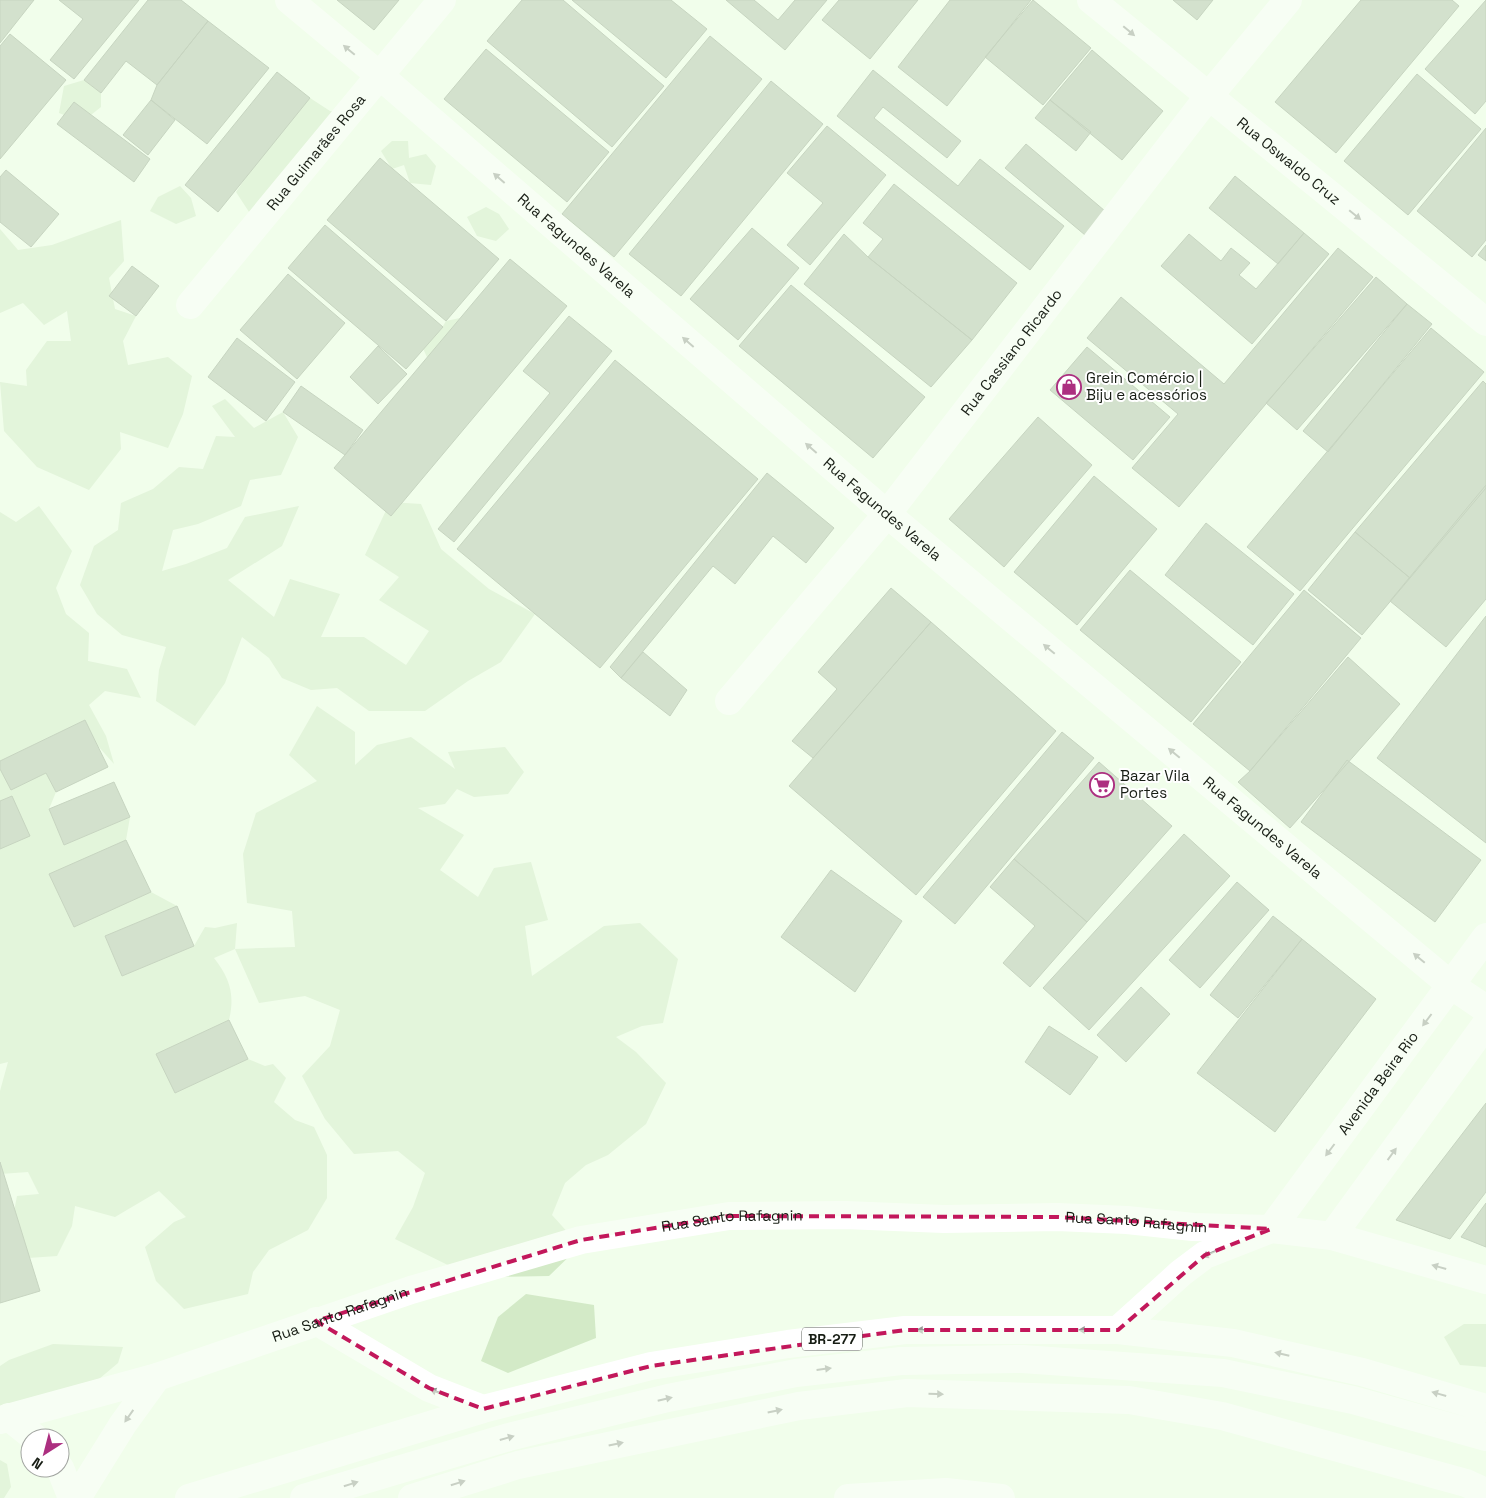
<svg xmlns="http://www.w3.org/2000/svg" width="1486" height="1498" font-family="'Space Grotesk',sans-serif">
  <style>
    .green { fill: #d3eac7 }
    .building { fill: #b0bfa8; stroke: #94a38d }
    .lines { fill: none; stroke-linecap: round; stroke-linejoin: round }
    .street { stroke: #fff; stroke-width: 28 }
    .secondary { stroke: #fff; stroke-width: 28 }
    .primary { stroke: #fff; stroke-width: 28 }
    .highway { stroke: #fff; stroke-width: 28 }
    .oneway { fill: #979995 }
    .marked { fill: none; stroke: #c2185b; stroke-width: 4; stroke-dasharray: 10 6; stroke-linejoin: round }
    .labels { text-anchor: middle; stroke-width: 4; stroke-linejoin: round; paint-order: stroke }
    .shield { fill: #fff; stroke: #5d615a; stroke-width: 1 }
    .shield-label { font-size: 14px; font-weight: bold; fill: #171d14 }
    .street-label { font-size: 15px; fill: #171d14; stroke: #fff }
    .poi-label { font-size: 15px; fill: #171d14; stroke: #fff; text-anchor: start }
  </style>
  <rect width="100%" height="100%" fill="#f1feeb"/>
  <path class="green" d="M84,80L101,93V107L82,122L59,113L64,86Z
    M310,98L330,111L342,113L253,218L236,192L284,121Z
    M392,141H408L409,158L426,154L436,166L431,185L410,183L404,165L392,169L381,151Z
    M180,186L191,198L196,216L176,224L150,211L158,197Z
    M486,207L499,214L509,229L496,241L477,236L467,217Z
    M121,220L124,261L109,278L115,309L136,316L123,341L128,365L168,357L192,376L183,414L168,448L120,432L121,449L89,490L37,467L4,431L0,382L27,386L26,370L47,341H71L67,311L44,325L23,303L0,313V229L18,250L52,245Z
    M460,318L465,332L432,368L420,342L440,331L446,321Z
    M225,399L254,428L283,412L298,437L281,475L250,480L241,506L198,524L173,530L162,571L186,564L227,548L245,517L299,506L282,546L228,580L274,617L290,579L340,594L321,637H364L406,665L429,631L379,600L399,577L365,555L390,502L421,504L441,549L489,589L535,614L501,662L468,681L425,711H369L337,688L311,690L282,678L269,658L242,637L225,683L195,726L156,701L159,670L166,647L122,635L97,614L80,585L94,546L118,530L121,503L153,489L179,467L203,469L216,436L235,437L212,406Z
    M39,506L72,551L56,588L66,614L89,633L88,661L127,669L141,698L105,691L89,705L106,736L114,764L98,746L85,720L0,761V512L16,522Z
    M317,706L355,732V765L377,745L411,737L455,769L448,752L505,747L524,772L508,794L474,797L457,789L445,804L418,808L464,835L440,870L478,897L494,868L531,862L548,920L525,926L532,976L604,926L640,923L678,959L663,1023L642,1026L616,1037L636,1052L666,1083L646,1124L608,1155L586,1165L565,1183L552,1215L580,1246L549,1276L486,1277L456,1269L395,1239L413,1207L425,1173L398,1151L354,1154L325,1119L302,1076L330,1046L340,1010L305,996L259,1003L235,949L214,958C230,978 235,995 229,1020L157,1054L175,1093L248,1059L265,1066L273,1064L286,1078L274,1102L295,1120L314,1127L327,1155V1198L308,1230L269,1250L253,1272L248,1294L184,1309L156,1281L145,1247L174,1222L186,1217L159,1191L115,1217L75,1206L72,1226L57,1256L28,1258L11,1227L17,1196L39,1194L28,1172L0,1174V1091L8,1062L0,1064V769L11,789L46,773L56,792L49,809L64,845L130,817L126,840L50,874L74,927L151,892L177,906L105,936L122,976L194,946L205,927L215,928L237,923L235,949L295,947L292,911L247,903L243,854L256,813L317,781L289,755Z
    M526,1294L594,1305L596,1338L508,1373L481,1361L498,1317Z
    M1464,1324H1486V1367L1460,1365L1444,1337Z
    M53,1344L123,1347L118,1363L93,1384L0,1409V1366L9,1360Z
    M0,1460L7,1464L11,1487L4,1498H0Z"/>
  <path class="building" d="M0,0H34L0,43Z
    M59,0H139L74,79L50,60L83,19Z
    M148,0H181L208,21L157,85L126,61L101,93L84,80Z
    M337,0H399L374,30Z
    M522,0H563L664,86L612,147L487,41Z
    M572,0H671L707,29L666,78Z
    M726,0H754L778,20L795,0H827L785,50Z
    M839,0H918L870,59L822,20Z
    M950,0H1031L947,106L898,67Z
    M1033,0L1091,48L1043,105L985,57Z
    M1173,0H1213L1197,20Z
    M1361,0H1452L1459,6L1336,153L1275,102Z
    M1486,0V101L1475,114L1425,69Z
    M208,21L269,68L207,144L151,100L157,85Z
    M10,34L66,80L0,159V46Z
    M710,36L762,79L614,257L562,214Z
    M486,49L609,152L567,202L444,99Z
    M1092,50L1163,111L1122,160L1050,100Z
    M873,70L961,141L947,158L883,107L874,118L958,186L980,159L1064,226L1030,270L837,116Z
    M277,72L310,98L218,212L185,185Z
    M1417,74L1481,129L1408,215L1344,161Z
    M771,81L823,124L681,296L629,254Z
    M151,100L175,120L148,155L123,135Z
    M1050,100L1091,132L1076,151L1035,118Z
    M74,102L150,159L134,182L57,124Z
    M827,126L886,175L810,265L787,245L823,203L787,173Z
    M1486,128V240L1472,257L1417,211Z
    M1026,144L1105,211L1085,235L1005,168Z
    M380,158L499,259L446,321L327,220Z
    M6,170L59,214L31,247L0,222V177Z
    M1235,176L1304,233L1278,264L1209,208Z
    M894,184L1017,283L972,340L868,257L883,239L863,223Z
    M325,225L443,327L406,369L288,268Z
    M752,228L799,268L738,340L690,299Z
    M1304,233L1329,254L1252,344L1161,266L1189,234L1221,261L1231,248L1250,263L1239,275L1256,289Z
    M844,234L868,257L972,340L931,387L804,284Z
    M1486,245V261L1478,255Z
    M1338,248L1373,277L1179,507L1132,468L1178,414L1087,338L1121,297L1224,384Z
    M510,259L567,306L391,516L334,468Z
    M132,266L159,286L136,316L109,296Z
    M288,274L345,323L297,379L240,330Z
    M1376,277L1407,304L1297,430L1266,403Z
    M791,285L925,397L873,458L739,346Z
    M1407,304L1432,324L1328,452L1303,431Z
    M569,316L612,351L454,542L438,529L550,393L523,371Z
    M1431,328L1484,372L1300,591L1247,547Z
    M237,338L295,382L266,421L208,377Z
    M378,346L407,374L378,404L350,377Z
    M1087,347L1170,417L1133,460L1050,390Z
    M615,360L758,479L600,668L457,549Z
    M1483,381L1486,384V488L1410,578L1355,532Z
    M301,386L363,430L345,455L283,412Z
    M1038,417L1092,465L1004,567L949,519Z
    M767,473L834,528L806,563L773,536L735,584L713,566L621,678L610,667Z
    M1094,476L1157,529L1077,625L1014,572Z
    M1486,485V599L1446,647L1390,601Z
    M1206,523L1294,594L1253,645L1165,575Z
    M1355,532L1410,578L1362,635L1308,590Z
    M1130,570L1241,662L1191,722L1080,630Z
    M891,588L931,622L813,758L792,741L837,689L818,672Z
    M1304,590L1361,638L1250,771L1193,724Z
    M1486,616V843L1377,758Z
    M931,622L1056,731L916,895L789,786Z
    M643,652L687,690L670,716L621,678Z
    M1348,657L1400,704L1290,828L1238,782L1250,771Z
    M85,720L108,767L56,792L46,773L11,790L0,769V761Z
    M1062,732L1094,758L955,924L923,897Z
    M1347,760L1481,860L1435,922L1301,822Z
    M1099,762L1172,826L1087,922L1014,859Z
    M114,782L130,817L64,845L49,809Z
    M12,796L30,836L0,849V801Z
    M1184,834L1230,876L1089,1030L1043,988Z
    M126,840L151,892L74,927L49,874Z
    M1014,859L1087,922L1030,987L1003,963L1035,926L990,887Z
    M831,870L902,921L855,992L781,937Z
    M1237,882L1269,910L1200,988L1169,960Z
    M177,906L194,946L122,976L105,936Z
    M1273,916L1302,939L1238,1018L1210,995Z
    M1302,939L1376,999L1275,1132L1197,1073Z
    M1141,987L1170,1014L1126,1062L1097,1035Z
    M229,1020L248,1059L175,1093L156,1054Z
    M1049,1026L1098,1057L1070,1095L1025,1062Z
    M1486,1103V1192L1450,1239L1396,1220Z
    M0,1162L40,1291L0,1303Z
    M1486,1203V1247L1461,1237Z"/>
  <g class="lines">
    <g class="street">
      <path id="s1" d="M289,0L379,75L887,514L1452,986L1486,1009"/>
      <path id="s2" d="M1091,0L1486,322"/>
      <path id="s3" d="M190,305L442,0"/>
      <path id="s4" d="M729,701L887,514L1208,97L1288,0"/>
      <path d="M848,1498L946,1492L1001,1498"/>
    </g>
    <g class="secondary">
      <path id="s5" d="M1271,1229L1486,937"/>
      <path d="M1332,1236L1486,1024"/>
    </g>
    <path class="primary" id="s6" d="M0,1420L157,1377L411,1290L581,1240L729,1216L845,1215L944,1219L1057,1217L1127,1220L1193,1227L1271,1229L1332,1236L1486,1280"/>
    <path class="highway" d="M316,1321L429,1388L483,1409
      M1118,1330L1181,1273L1205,1255L1271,1229
      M9,1417L35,1438
      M60,1468L72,1498
      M77,1498L123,1424L157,1377
      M189,1498L483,1409L651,1366L788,1344L905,1330H1118L1233,1343L1362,1372L1486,1408
      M304,1498L509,1437L668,1398L796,1373L901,1361L1022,1359L1223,1373L1353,1400L1486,1437
      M412,1498L518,1465L799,1406L907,1393L1129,1400L1222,1416L1466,1483L1486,1492"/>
  </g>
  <defs><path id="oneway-solid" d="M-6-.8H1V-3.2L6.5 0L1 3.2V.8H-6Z" transform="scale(1.25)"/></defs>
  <g class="oneway">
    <use href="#oneway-solid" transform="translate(1129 31) rotate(40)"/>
    <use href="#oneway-solid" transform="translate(349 50) rotate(-140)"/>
    <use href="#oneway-solid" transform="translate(499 178) rotate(-139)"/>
    <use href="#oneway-solid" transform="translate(1355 215) rotate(39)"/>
    <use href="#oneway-solid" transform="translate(688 342) rotate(-139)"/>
    <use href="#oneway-solid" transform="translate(811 448) rotate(-139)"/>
    <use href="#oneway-solid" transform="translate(1049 649) rotate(-140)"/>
    <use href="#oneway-solid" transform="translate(1174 753) rotate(-140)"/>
    <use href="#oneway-solid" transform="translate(1419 958) rotate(-140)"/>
    <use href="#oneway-solid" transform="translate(1427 1020) rotate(127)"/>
    <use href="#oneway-solid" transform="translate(1330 1150) rotate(127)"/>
    <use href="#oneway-solid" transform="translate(1392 1154) rotate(-54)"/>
    <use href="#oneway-solid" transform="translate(1209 1254) rotate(155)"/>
    <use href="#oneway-solid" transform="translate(1439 1267) rotate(-164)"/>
    <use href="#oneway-solid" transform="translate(924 1330) rotate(-180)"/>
    <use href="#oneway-solid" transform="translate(1086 1330) rotate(-180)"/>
    <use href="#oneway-solid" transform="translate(1282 1354) rotate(-167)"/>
    <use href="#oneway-solid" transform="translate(824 1369) rotate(-7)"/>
    <use href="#oneway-solid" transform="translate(437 1392) rotate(-159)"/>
    <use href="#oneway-solid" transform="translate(936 1394) rotate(1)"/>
    <use href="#oneway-solid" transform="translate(1439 1394) rotate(-164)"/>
    <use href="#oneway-solid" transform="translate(665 1399) rotate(-13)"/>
    <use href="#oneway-solid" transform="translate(775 1411) rotate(-12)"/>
    <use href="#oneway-solid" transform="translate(129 1416) rotate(125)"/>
    <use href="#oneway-solid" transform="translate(507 1438) rotate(-16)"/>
    <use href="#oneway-solid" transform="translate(616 1444) rotate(-12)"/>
    <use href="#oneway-solid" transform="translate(458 1483) rotate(-17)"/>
    <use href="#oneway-solid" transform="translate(351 1484) rotate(-17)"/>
  </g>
  <path d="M0 0H1486V1498H0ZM729,1216L1057,1217L1271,1229L1205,1255L1118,1330H905L651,1366L483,1409L429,1388L316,1321L581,1240Z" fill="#f1feeb" fill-opacity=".55" fill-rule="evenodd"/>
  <path class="marked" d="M729,1216L1057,1217L1271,1229L1205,1255L1118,1330H905L651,1366L483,1409L429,1388L316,1321L581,1240Z"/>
  <defs>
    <symbol id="shop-ring" viewBox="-11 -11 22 22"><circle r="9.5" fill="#fff" stroke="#ac2f80" stroke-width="1.5"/><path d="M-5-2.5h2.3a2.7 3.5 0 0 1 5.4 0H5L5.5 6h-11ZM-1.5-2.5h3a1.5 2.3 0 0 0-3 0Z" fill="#ac2f80"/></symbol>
    <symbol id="supermarket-ring" viewBox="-11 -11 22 22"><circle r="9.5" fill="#fff" stroke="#ac2f80" stroke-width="1.5"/><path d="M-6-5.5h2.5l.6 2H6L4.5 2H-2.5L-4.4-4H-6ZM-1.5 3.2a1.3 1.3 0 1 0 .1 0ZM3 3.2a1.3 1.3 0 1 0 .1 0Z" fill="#ac2f80"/></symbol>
  </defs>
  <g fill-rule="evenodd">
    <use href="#shop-ring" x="1055" y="373" width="28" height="28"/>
    <use href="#supermarket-ring" x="1088" y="771" width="28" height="28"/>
  </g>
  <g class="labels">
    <rect class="shield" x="802" y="1327.5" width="60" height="23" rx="4"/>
    <g class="shield-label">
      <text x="832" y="1344">BR-277</text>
    </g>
    <g class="street-label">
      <text dy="5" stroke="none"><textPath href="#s3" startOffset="198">Rua Guimarães Rosa</textPath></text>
      <text dy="5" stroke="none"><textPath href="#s2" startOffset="255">Rua Oswaldo Cruz</textPath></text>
      <text dy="5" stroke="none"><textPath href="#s1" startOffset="378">Rua Fagundes Varela</textPath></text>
      <text dy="5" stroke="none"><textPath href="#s4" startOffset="449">Rua Cassiano Ricardo</textPath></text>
      <text dy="5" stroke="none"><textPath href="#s1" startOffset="782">Rua Fagundes Varela</textPath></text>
      <text dy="5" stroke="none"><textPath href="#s1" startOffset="1278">Rua Fagundes Varela</textPath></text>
      <text dy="5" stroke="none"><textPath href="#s5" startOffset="181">Avenida Beira Rio</textPath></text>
      <text dy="5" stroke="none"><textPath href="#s6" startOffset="761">Rua Santo Rafagnin</textPath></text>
      <text dy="5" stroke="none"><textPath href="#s6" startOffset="1166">Rua Santo Rafagnin</textPath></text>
      <text dy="5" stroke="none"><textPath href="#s6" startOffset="356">Rua Santo Rafagnin</textPath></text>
    </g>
    <g class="poi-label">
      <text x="1086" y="383">Grein Comércio |<tspan x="1086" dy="17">Biju e acessórios</tspan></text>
      <text x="1120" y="781">Bazar Vila<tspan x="1120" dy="17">Portes</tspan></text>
    </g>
  </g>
  <g transform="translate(45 1453) rotate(216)"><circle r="24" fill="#ffffff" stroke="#a2a5a1"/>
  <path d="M0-4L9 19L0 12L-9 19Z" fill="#ac2f80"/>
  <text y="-8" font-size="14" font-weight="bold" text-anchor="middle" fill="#171d14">N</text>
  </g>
</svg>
